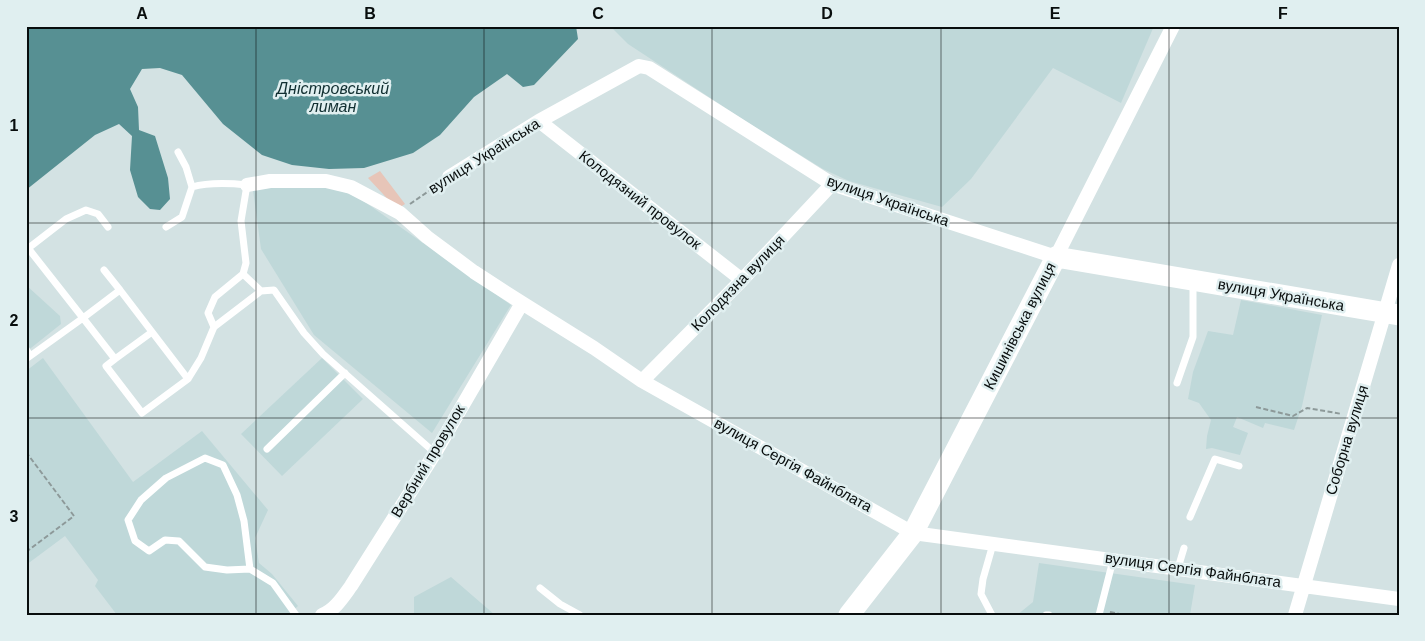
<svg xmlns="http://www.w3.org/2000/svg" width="1425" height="641" font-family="Arial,sans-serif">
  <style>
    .built { fill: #bfd8d9 }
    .green { fill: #e7c5b8 }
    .water { fill: #579093 }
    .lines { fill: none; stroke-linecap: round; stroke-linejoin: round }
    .path { stroke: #8d9999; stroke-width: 2; stroke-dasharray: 5 2.5; stroke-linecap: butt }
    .service { stroke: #fff; stroke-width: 7 }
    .minor { stroke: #fff; stroke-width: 14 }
    .primary { stroke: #fff; stroke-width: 21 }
    .grid { fill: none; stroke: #080d0d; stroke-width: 1; stroke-opacity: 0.55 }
    .labels { text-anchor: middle; stroke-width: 5; stroke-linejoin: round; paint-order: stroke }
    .street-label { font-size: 15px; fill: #080d0d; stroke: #e0eff0 }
    .water-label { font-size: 16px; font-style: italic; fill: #112f31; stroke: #e0eff0 }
    .neatline { fill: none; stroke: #080d0d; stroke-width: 2 }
    .grid-label { font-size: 16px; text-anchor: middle; font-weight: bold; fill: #080d0d }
  </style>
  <rect width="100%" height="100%" fill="#d3e2e3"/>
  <path class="built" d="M610,26H1154L1121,103L1053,68L971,179L942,207L849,181L823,169L747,122L628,44Z
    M284,186L336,188L362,200L511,305L432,433L314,335L261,249L253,190Z
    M26,285L60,316L61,324L26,352Z
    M1241,300L1322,315L1302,406L1294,430L1265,423L1263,428L1237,417L1233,427L1248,433L1240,455L1212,448L1206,449L1207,436L1211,420L1199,403L1188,399L1193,372L1208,331L1233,335Z
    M43,358L133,482L202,431L268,510L255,538L259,563L272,574L298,606L288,615H117L95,586L98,580L65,536L26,565V371Z
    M322,358L363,399L282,476L241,434Z
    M1039,563L1195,585L1190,615L1173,613L1172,615H1017L1033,602Z
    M451,577L495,615H414V597Z"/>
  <path class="green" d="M380,171L405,204L397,209L368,178Z"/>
  <path class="water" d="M26,26H576L578,39L534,85L523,87L507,74L474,97L440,135L413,153L364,168L329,169L292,165L262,155L223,124L182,75L160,68L142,69L130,89L138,107L139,130L155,136L168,178L170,199L160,210L150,209L138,197L130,170L132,136L119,124L95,135L26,190Z"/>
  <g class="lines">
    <path class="path" d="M410,204L439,184
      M1256,407L1293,416L1307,408L1342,414
      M26,452L74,516L26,552
      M1110,612L1124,615"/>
    <path class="service" d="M178,152L186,167L192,187
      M166,227L182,217L192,187C210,182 228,183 247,185L241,221L246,263L243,274L215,297L208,313L214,327
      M26,250L66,219L86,210L98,214L108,227
      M104,270L120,290L83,318L115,359L106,366L142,413L188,379L201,358L214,327L261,291L274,290L304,333L323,354L435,453
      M243,274L261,291
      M120,290L188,379
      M26,349L30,356
      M26,359L83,318L28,248
      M115,359L152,332
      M1177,383L1193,337V283
      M267,449L345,373
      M1190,517L1215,459L1239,466
      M1178,568L1184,548
      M250,569L244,521L237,495L223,465L205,458L166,478L141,500L128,520L135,541L149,551L165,540L179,541L205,567L227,570L250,569L273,583L296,615
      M540,588L560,604L580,615
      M992,615L981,594L983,579L993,544
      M1046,615H1049
      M1099,615L1113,560"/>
    <path class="minor" d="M539,121L742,280
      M449,177L539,121L639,66L649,68L832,184L1056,257L1173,26
      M247,185L270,181H326L351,187L400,213L427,237L474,272L522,303L594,348L642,381L913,533L1399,599
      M642,381L742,280L832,184
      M322,615C335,610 343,597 351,586L435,453L522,303
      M1295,615L1399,265"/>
    <path class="primary" d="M849,615L913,533L1056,257L1399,315"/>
  </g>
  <path class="grid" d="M256,26V615M484,26V615M712,26V615M941,26V615M1169,26V615M26,223H1399M26,418H1399"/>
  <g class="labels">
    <g class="street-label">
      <text transform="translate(484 156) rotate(-32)" y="5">вулиця Українська</text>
      <text transform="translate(640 200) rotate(38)" y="5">Колодязний провулок</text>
      <text transform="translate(888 201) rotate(19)" y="5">вулиця Українська</text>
      <text transform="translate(738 283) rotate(-46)" y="5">Колодязна вулиця</text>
      <text transform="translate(1281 295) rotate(10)" y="5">вулиця Українська</text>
      <text transform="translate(1020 326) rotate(-63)" y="5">Кишинівська вулиця</text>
      <text transform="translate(1347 440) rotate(-73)" y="5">Соборна вулиця</text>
      <text transform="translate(428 461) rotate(-59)" y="5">Вербний провулок</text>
      <text transform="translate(793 465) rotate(29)" y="5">вулиця Сергія Файнблата</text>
      <text transform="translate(1193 570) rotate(8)" y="5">вулиця Сергія Файнблата</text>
    </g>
    <g class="water-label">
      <text x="333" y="94">Дністровський<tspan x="333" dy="18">лиман</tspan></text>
    </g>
  </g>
  <rect width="1425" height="641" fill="none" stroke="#e0eff0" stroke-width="55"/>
  <rect x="28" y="28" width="1370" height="586" class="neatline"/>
  <g class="grid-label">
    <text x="142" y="19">A</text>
    <text x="370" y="19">B</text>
    <text x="598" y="19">C</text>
    <text x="827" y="19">D</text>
    <text x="1055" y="19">E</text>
    <text x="1283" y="19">F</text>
    <text x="14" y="131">1</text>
    <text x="14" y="326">2</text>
    <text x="14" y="522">3</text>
  </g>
</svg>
